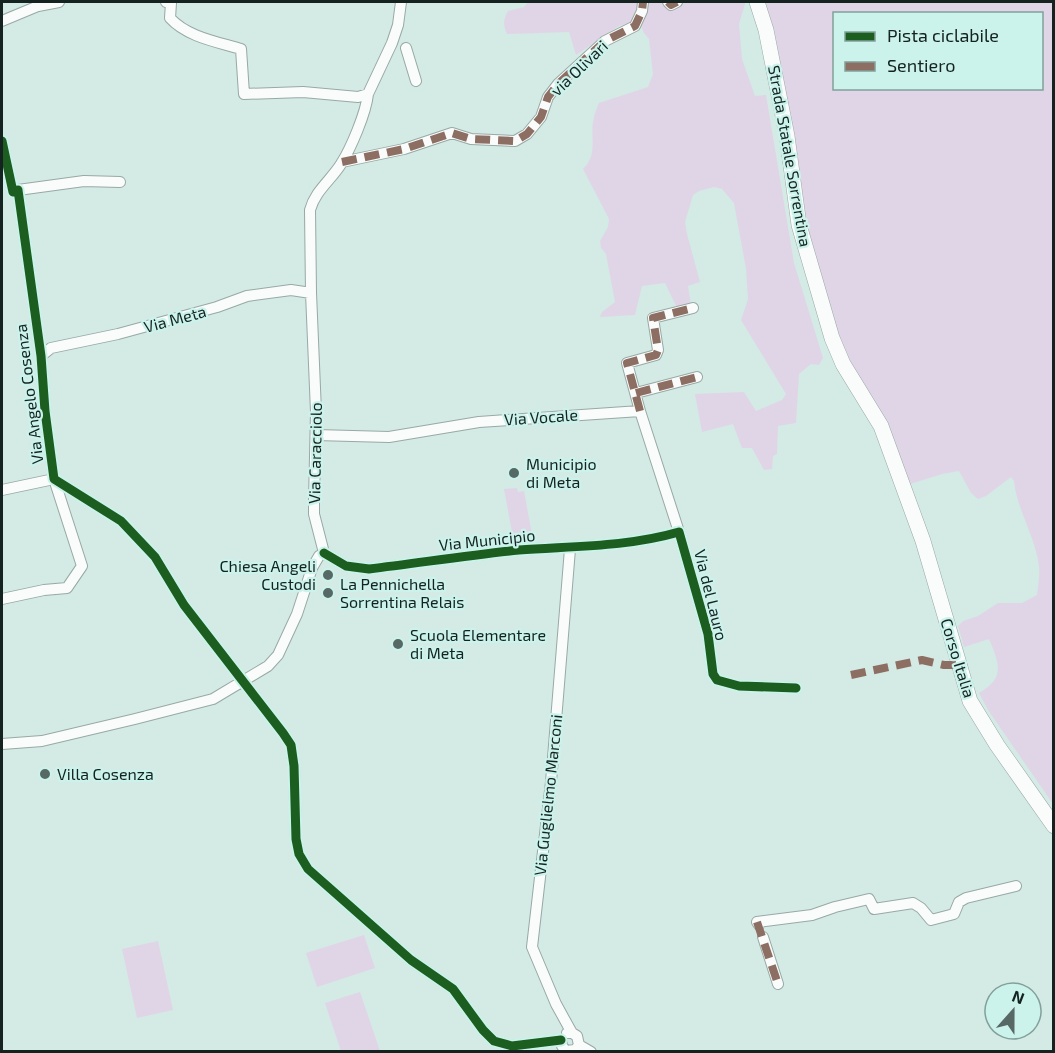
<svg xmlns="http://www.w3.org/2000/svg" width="1055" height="1053" font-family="'Exo 2',sans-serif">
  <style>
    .green { fill: #e0d5e6; fill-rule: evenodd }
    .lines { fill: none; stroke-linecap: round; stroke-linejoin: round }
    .street-casing { stroke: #98a9a5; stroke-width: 12 }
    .primary-casing { stroke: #98a9a5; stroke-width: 16 }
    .street { stroke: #f9fcfb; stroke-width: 10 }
    .primary { stroke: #f9fcfb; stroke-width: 15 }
    .quiet { stroke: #8d6e63; stroke-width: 8; stroke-dasharray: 15 8; stroke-linecap: butt }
    .cycleway-casing { stroke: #cbf3eb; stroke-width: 13 }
    .cycleway { stroke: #1b5e20; stroke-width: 9 }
    .poi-dot { fill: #576965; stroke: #cbf3eb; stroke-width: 2 }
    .labels { text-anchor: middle; stroke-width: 4.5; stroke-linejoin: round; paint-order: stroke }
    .street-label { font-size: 16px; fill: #142320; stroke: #cbf3eb }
    .poi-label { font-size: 16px; fill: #142320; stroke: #cbf3eb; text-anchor: start }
  </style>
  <rect width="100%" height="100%" fill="#d4eae5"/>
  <path class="green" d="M528,2H744L745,4L739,24L742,59L755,96L766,95L794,263L823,358L819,365L811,364L799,374L796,423L778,426L777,454L773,456L772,469L764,470L752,448H742L733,424L702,432L695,394L744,392L756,411L782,400L786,394L741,320L748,299L746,269L734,203L722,189L714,187L699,191L693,195L685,222L687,234L700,282L688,286L691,305L677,308L665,283L642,286L635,315L600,317L602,312L615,302L606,254L601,248L600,241L608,227L609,219L583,169C599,154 589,136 594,117C595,112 597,108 599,103L648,87L653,74L649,39L644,33L641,26L627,24L619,26L576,55L569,32L507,34C503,25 503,20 508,11L524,7Z
    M764,2H1053V804L988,710L979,693C1006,678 999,663 989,639L964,647L958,626L963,621L978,616L998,603H1022L1037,595C1038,586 1040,576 1039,567C1036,537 1017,511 1014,481L1011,477L986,496L978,499L971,493L959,471L942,474L907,485L844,357L803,220ZM834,14H1042V88H834Z
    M517,488L518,492L524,491L534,546L515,548L504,489Z
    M364,935L375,968L317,987L306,953Z
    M158,941L173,1010L137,1018L122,949Z
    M360,992L380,1051H341L325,1003Z"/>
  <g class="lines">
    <defs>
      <path id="street" d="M166,2L171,3L170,18C187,37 218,42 241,49L244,94L303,92L358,97L368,94
        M668,2L671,5L677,2
        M2,21L38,6L59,2
        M406,48L416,81
        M2,141L13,192L18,190L41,356L45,411L54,479L121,521L155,557L184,605L283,733L291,745L294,766L296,839L299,854L308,869L411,960L453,989L483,1030L494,1041L512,1046L561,1040
        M342,162L404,149L452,133L471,139L515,141L527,134L541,117L548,97L558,84L605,41L635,26L642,11L643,2
        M18,190L84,181L120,182
        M41,356L51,348L118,334L217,307L247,296L291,290L311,293
        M636,393L697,377
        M640,411L627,363L656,355L658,350L653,318L693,308
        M316,435L389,437L479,422L640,411L679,532
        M2,490L54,479L82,566L67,588L44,590L2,599
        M570,549L551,782L532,947L556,1004L572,1033
        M324,553L346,566L369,569C419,563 469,555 519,550C573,546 627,547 679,532L708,634L713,674L717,680L739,686L796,688
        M324,553L314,514V501L316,412L311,293L310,210C315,191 331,180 341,164C351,148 366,113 368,94L392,43L398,25L401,2
        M2,744L42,741L135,719L213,699L268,666L278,655L297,614L312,568L319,556L324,553
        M759,925L757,922L812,915L835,907L869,899L874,909L913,903L921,908L931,920L954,914L959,902L966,898L1016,886
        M763,937L778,984
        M567,1033H572L577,1036L579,1045
        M561,1040L562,1046L566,1051L575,1050L579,1045
        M579,1045L591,1052"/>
      <path id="primary" d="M757,2L766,30L787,136L799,225L832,338L843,364L881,426L923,541L970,701L997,745L1054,826"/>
    </defs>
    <use href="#street" class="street-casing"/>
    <use href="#primary" class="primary-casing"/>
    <use href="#street" class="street"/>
    <use href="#primary" class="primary"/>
    <path class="quiet" d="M668,2L671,5L677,2
      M342,162L404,149L452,133L471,139L515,141L527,134L541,117L548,97L558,84L605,41L635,26L642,11L643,2
      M636,393L697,377
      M640,411L627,363L656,355L658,350L653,318L693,308
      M851,675L922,660L944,665H958
      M757,922L778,984"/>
    <defs>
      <path id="cycleway" d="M2,141L13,192L18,190L41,356L45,411L54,479L121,521L155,557L184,605L283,733L291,745L294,766L296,839L299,854L308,869L411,960L453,989L483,1030L494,1041L512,1046L561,1040
        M324,553L346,566L369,569C419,563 469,555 519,550C573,546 627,547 679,532L708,634L713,674L717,680L739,686L796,688"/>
    </defs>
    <use href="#cycleway" class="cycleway-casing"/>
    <use href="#cycleway" class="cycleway"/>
  </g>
  <g class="poi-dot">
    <circle cx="514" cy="473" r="6"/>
    <circle cx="328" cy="575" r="6"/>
    <circle cx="328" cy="593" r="6"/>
    <circle cx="398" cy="644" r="6"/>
    <circle cx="45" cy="774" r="6"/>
  </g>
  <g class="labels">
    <g class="street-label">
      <text transform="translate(579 68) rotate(-44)" y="6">via Olivari</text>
      <text transform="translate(790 156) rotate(80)" y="6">Strada Statale Sorrentina</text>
      <text transform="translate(175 319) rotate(-15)" y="6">Via Meta</text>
      <text transform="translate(29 394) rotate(-97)" y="6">Via Angelo Cosenza</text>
      <text transform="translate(541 417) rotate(-4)" y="6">Via Vocale</text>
      <text transform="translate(315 453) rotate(-89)" y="6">Via Caracciolo</text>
      <text transform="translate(487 540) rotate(-6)" y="6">Via Municipio</text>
      <text transform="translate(711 595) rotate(76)" y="6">Via del Lauro</text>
      <text transform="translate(958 658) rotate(73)" y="6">Corso Italia</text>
      <text transform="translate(548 795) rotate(-84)" y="6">Via Guglielmo Marconi</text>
    </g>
    <g class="poi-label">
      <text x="526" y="470">Municipio<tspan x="526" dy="18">di Meta</tspan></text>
      <text x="316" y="572" text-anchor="end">Chiesa Angeli<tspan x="316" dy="18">Custodi</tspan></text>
      <text x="340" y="590">La Pennichella<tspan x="340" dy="18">Sorrentina Relais</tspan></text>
      <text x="410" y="641">Scuola Elementare<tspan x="410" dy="18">di Meta</tspan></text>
      <text x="57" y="780">Villa Cosenza</text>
    </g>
  </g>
  <rect width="1055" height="1053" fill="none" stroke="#142320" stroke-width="6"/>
  <rect x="833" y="12" width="210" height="78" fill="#cbf3eb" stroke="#82a09a" stroke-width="1.5"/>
  <rect x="845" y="32" width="30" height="9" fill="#1b5e20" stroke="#82a09a" stroke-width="1.5"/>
  <text x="887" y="42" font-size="18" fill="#142320">Pista ciclabile</text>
  <rect x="845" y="62" width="30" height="9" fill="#8d6e63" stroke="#82a09a" stroke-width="1.5"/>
  <text x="887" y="72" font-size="18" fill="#142320">Sentiero</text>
  <g transform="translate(1013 1011) rotate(21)"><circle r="28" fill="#cbf3eb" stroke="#82a09a" stroke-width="1.5"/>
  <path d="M0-4.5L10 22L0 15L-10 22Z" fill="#576965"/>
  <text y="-9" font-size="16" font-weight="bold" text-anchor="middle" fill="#142320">N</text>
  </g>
</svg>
